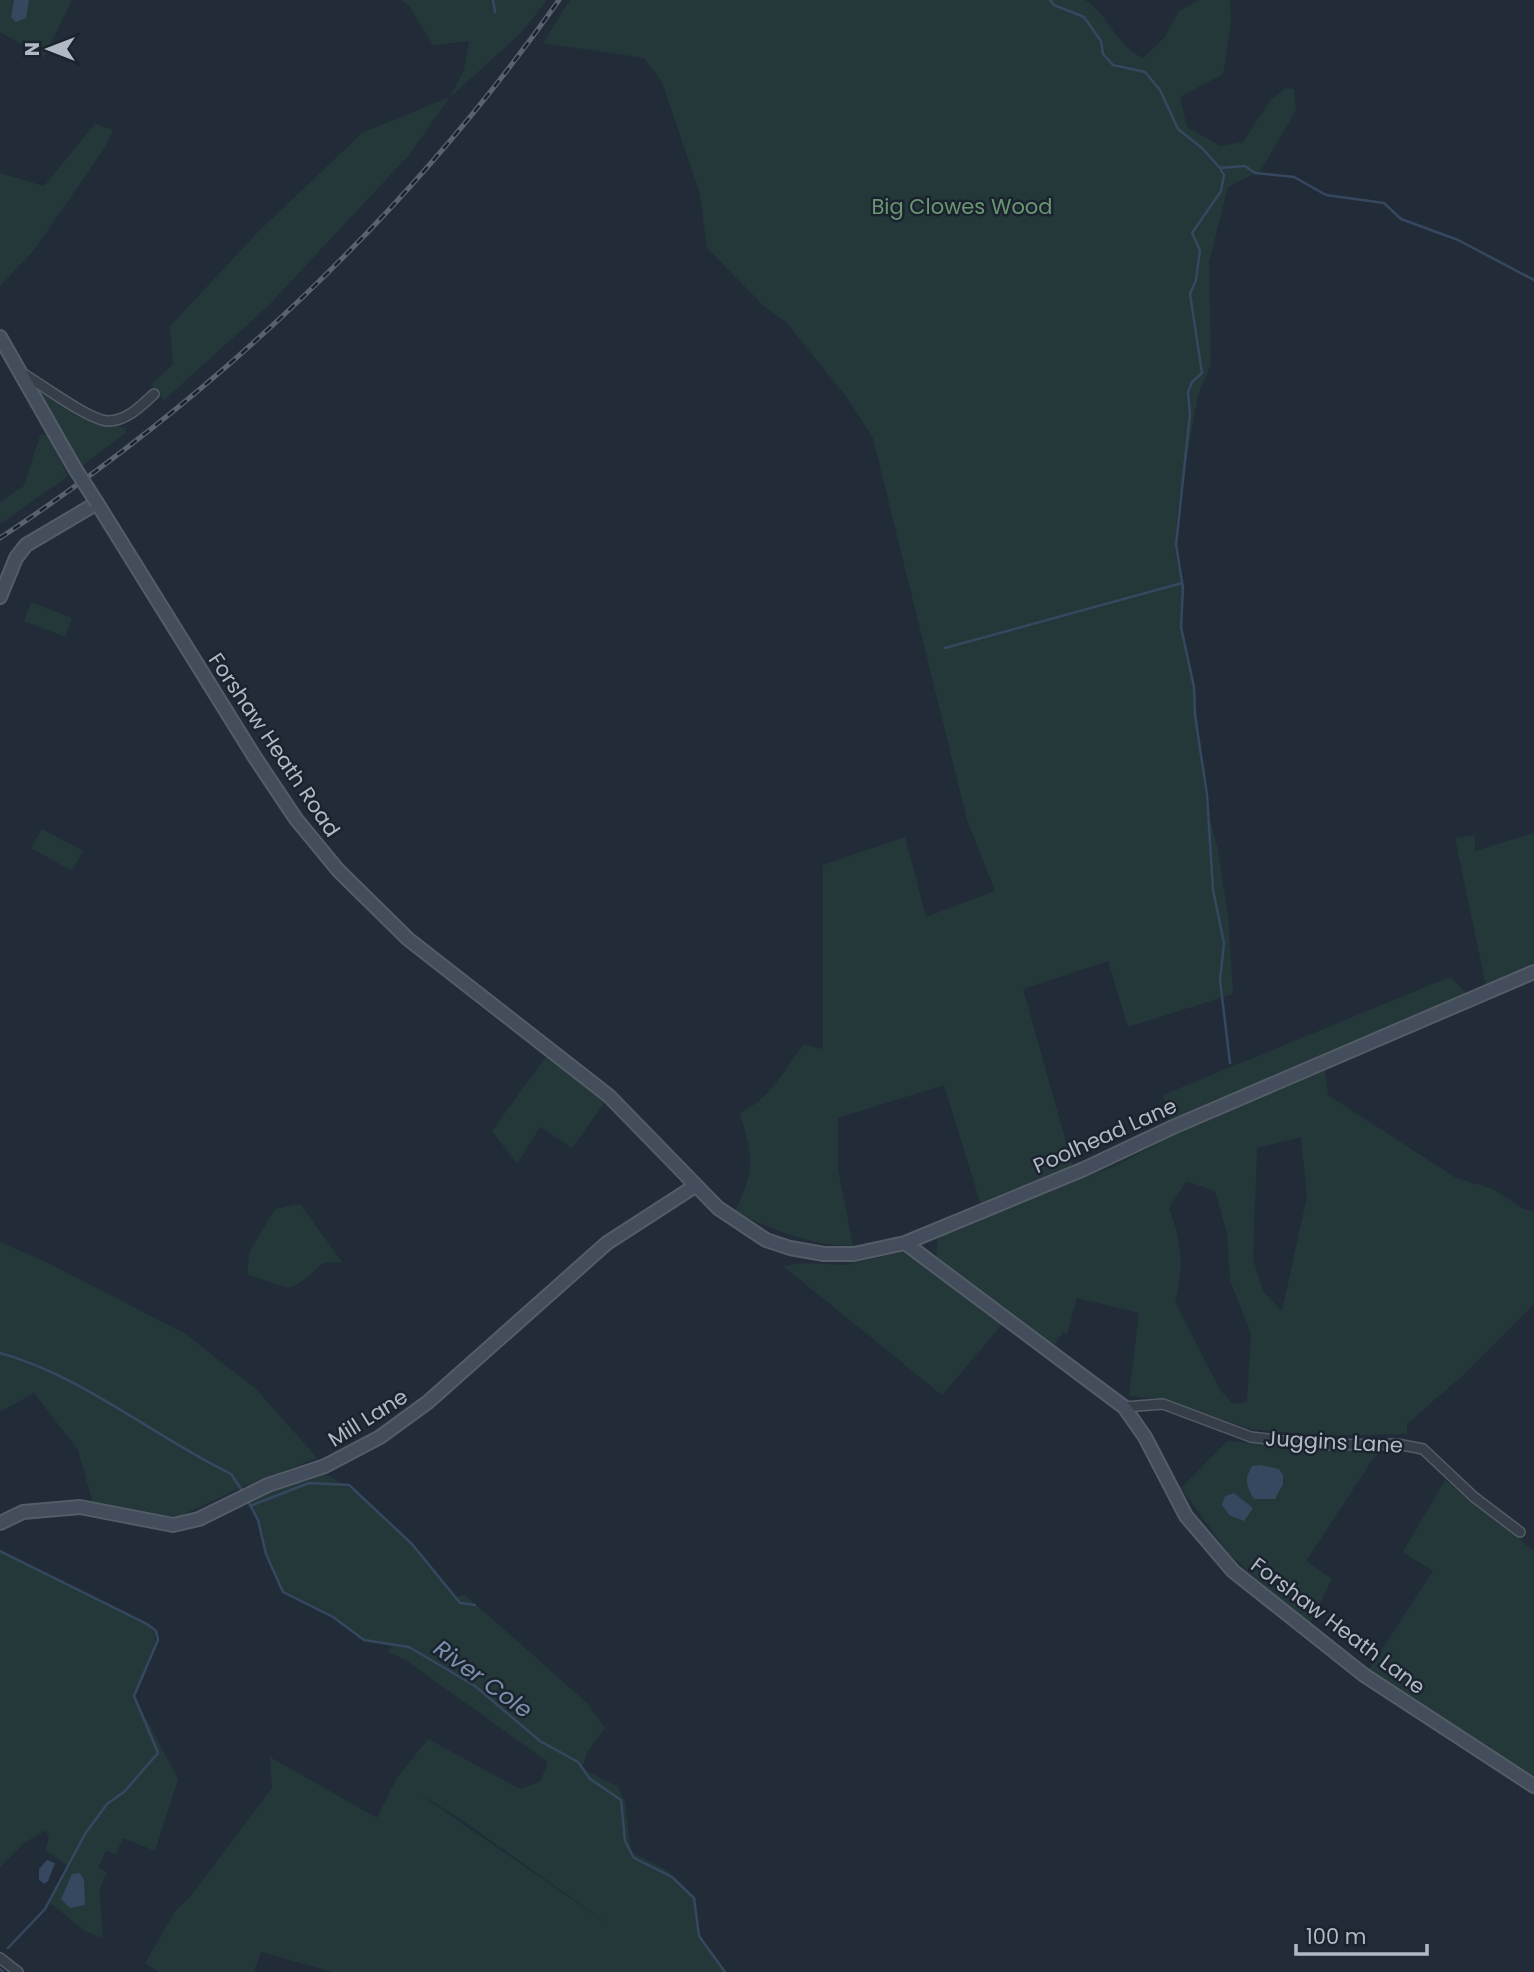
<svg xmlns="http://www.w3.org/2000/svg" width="1534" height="1972" font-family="Poppins,sans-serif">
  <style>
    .green { fill: #24383a; fill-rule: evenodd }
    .water { fill: #364860 }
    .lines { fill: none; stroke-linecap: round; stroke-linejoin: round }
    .stream { stroke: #364860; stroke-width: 2.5 }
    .street-casing { stroke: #545c67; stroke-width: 12 }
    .secondary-casing { stroke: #545c67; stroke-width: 16 }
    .street { stroke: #363e4a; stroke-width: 9 }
    .secondary { stroke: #444d5c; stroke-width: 12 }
    .rail-casing { stroke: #586270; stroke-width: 5 }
    .rail { stroke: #1b232e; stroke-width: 2.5; stroke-dasharray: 8; stroke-linecap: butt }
    .secondary-bridge-casing { stroke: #545c67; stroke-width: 16; stroke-linecap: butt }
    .secondary-bridge { stroke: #444d5c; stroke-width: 12 }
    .labels { text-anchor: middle; stroke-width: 5; stroke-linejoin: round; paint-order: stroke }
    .park-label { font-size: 21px; fill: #699673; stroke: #1b232e }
    .street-label { font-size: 21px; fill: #b1b9c6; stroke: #1b232e }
    .water-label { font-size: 23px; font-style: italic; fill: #7a90ad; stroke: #1b232e }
  </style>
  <rect width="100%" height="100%" fill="#222c39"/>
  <path class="green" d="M0,0H72L44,57L0,32Z
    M401,0H547L520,34L450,97L408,156L267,307L164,400L152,384L173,364L170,326L259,231L362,133L450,97L464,70L469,41L433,45L409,6Z
    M570,0H1085C1110,16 1115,45 1143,58L1164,38L1179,11L1200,0H1230L1231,23L1223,74L1180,97L1187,127L1220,146L1243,142L1269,102L1285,88L1294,89L1296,110L1261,170L1228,187L1209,262L1211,364L1198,395L1177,514L1175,551L1183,588L1181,627L1194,687L1206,805L1217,846L1228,915L1233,994L1128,1027L1108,961L1023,989L1073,1167L981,1205L944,1085L838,1118V1169L853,1246C810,1246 774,1230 735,1212C756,1167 753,1160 740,1113C771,1098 783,1072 803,1045L823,1049V865L905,837L926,917L995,891L967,820L873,438L848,399L787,323L763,305L707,248L700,194L662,82L644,58L543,43Z
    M95,124L113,130L105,147L35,249L0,286V173L44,186Z
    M37,387L96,423L126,428L125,433L82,466Z
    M40,435H48L68,476L0,524V502L24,486Z
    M31,602L72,618L65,637L24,621Z
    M42,829L83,851L72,871L31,848Z
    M1534,833V965L1486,986L1455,838L1475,835V851Z
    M1450,977L1466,993L1323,1057L1328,1095L1456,1178L1493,1189L1524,1209L1534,1211V1304L1462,1376L1407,1424V1434L1319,1436L1251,1429L1165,1400L1129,1396L1139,1313L1077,1298L1067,1334L1063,1332L1053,1347L936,1259L938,1235L1115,1166L1174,1135L1163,1095ZM1301,1137L1307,1197L1282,1311L1263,1291L1253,1259L1257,1148ZM1186,1181L1215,1191L1227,1233L1230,1280L1251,1334L1247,1402L1233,1404L1220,1390L1175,1302C1184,1267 1182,1242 1169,1208Z
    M547,1055L605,1102L572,1148L540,1127L517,1164L492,1131Z
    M300,1204L342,1262L323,1263C285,1298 293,1289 247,1274L250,1251L275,1209Z
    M0,1242L42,1260L184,1333L256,1389L317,1458L240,1488L180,1516L147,1517L93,1503L78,1450L34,1393L0,1412Z
    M902,1252L1004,1322L942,1395L783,1266L804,1263L845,1265Z
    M1227,1441L1377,1453L1306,1561L1332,1579L1309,1625L1229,1554L1181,1488Z
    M322,1473C377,1497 417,1551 455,1597L465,1595L587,1703L605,1728L587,1752L582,1769L618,1787L625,1802L631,1852L666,1870L694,1898L698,1934L725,1972H333L261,1952L254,1972H159L145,1963L176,1910L191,1896L272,1788L270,1757L377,1818L397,1778L428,1739L520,1789L540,1782L548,1762L404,1659L387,1652L393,1647L364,1640L333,1617L283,1592L266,1554L258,1520L247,1500ZM418,1793L459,1818L606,1922H605Z
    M1445,1480L1534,1551V1783L1369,1669L1433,1571L1403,1552Z
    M0,1552L147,1624L155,1633V1643L134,1696L178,1779L155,1851L123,1838L116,1854L106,1851L98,1868L107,1872L99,1890L103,1938L85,1931L50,1903L68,1866L45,1850L49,1838L46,1830L24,1843L0,1867Z"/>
  <path class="water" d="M14,0H29L26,18L16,22L11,17Z
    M1261,1465L1279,1469L1283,1475V1484L1275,1499H1254C1246,1485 1244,1480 1252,1466Z
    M1234,1493L1253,1508L1244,1521L1229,1515L1222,1505L1225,1496Z
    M47,1860L55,1863L48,1881L44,1884L39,1879V1869Z
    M80,1873L84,1880L85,1905L70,1908L61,1899L72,1874Z"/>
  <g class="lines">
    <path class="stream" d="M493,0L495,12
      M1050,0L1054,5L1084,17L1101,41L1103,54L1113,65L1145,72L1160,90L1178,129L1202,148L1220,168L1245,166L1255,173L1294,177L1326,195L1384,203L1401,219L1458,240L1534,280
      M1220,168L1224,175L1221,191L1192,233L1200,250L1196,280L1190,294L1202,373L1192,382L1188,392L1190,414L1176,545L1183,588L1181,627L1194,687L1195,715L1207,795L1213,890L1224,943L1220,980L1230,1063
      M945,648L1182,583
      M0,1353C83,1376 153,1436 231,1474L243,1492
      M248,1501L258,1520L266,1554L283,1592L333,1617L364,1640L409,1647L475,1686L540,1741L578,1762L590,1779L621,1800L625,1841L634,1858L672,1877L694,1898L699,1936L725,1972
      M250,1506L309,1483L349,1485L412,1544L460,1603L475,1605
      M0,1551L147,1624L156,1631L158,1640L134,1696L158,1753L124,1792L107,1804L85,1834L45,1909L8,1948
      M0,1969L3,1972"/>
    <defs>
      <path id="street" d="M20,372C40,383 87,419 107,421C126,422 142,405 154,394
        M1124,1407L1163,1404L1251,1437L1318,1445L1397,1444L1423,1449L1474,1497L1520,1532
        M0,1958L18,1972"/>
      <path id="secondary" d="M0,337L74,467
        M0,597L16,558L26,545L97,503L254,756L296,819L338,870L408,939L609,1096L718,1208L766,1240L790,1248L824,1254H854L905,1243L1084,1169L1173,1127L1534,972
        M905,1243L1124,1407L1145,1437L1186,1516L1233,1571L1364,1675L1534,1786
        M0,1523L23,1512L80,1507L173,1525L199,1519L268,1485L325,1466L380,1437L428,1402L607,1243L695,1186"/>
    </defs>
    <use href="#street" class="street-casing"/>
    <use href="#secondary" class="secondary-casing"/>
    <use href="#street" class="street"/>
    <use href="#secondary" class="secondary"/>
    <defs>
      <path id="rail" d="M0,538C217,395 409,213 559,0"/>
    </defs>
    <use href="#rail" class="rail-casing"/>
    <use href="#rail" class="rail"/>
    <defs>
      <path id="secondary-bridge" d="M74,467L97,503"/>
    </defs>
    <use href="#secondary-bridge" class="secondary-bridge-casing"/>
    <use href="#secondary-bridge" class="secondary-bridge"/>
  </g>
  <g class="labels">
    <g class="park-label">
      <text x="962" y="214">Big Clowes Wood</text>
    </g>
    <g class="street-label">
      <text transform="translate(274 745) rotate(56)" y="7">Forshaw Heath Road</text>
      <text transform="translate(1105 1136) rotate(-24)" y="7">Poolhead Lane</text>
      <text transform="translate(368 1418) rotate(-32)" y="7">Mill Lane</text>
      <text transform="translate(1334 1442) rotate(3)" y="7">Juggins Lane</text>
      <text transform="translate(1338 1626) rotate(37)" y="7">Forshaw Heath Lane</text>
    </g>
    <g class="water-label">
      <text transform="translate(483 1679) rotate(36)" y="8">River Cole</text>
    </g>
  </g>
  <g transform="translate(49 49) rotate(270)" stroke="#1b232e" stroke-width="5" paint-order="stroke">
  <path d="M0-5L12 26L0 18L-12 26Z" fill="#b1b9c6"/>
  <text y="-10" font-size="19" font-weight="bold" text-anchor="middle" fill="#b1b9c6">N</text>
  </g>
  <path d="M1296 1944v10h131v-10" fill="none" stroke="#b1b9c6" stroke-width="3.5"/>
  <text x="1306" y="1944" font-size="21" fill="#b1b9c6" stroke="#1b232e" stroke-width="5" paint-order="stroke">100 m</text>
</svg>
